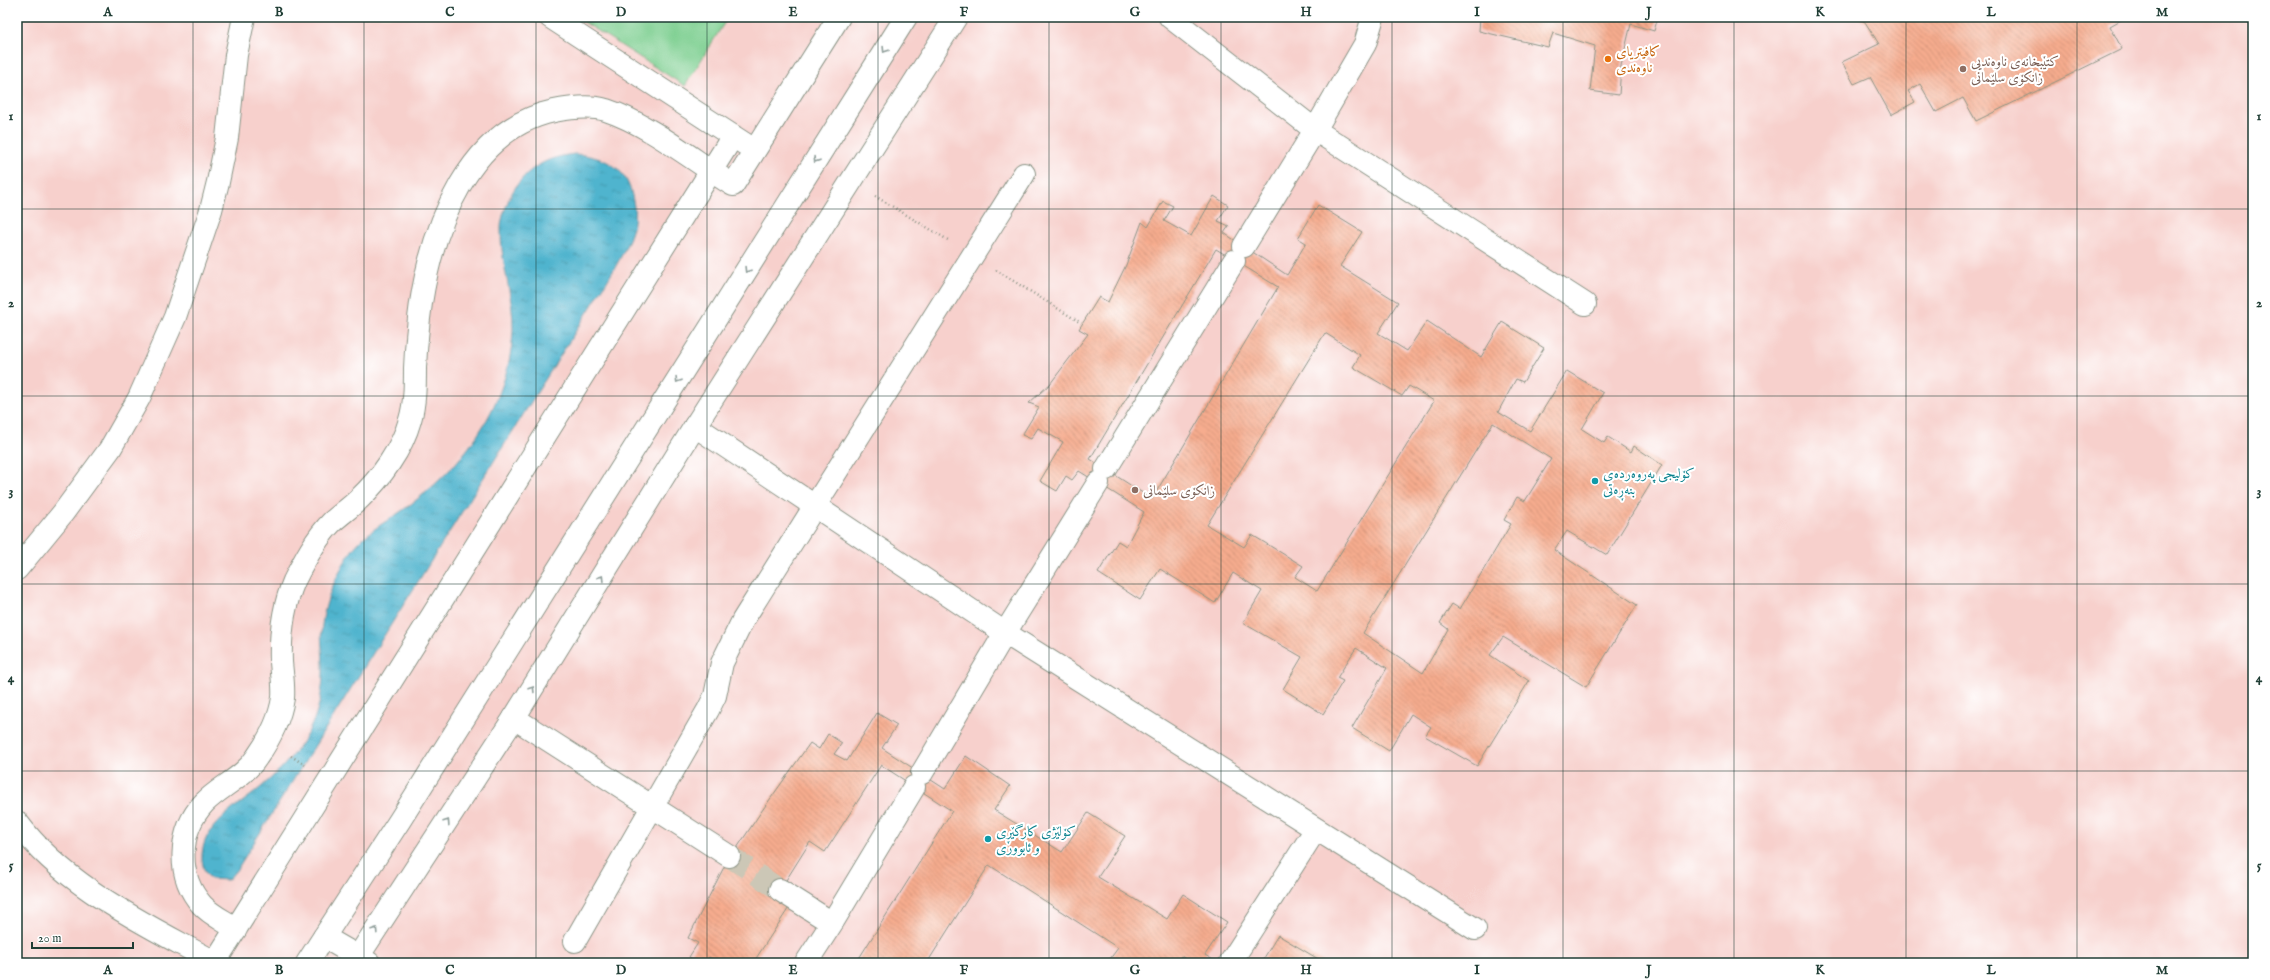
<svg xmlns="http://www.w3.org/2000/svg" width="2270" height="980" font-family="'IM FELL English',Amiri,serif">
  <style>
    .built { fill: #f7d0cc }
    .garden { fill: #7dcf90; stroke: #4e8662 }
    .water { fill: url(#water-ripples); stroke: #377881 }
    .building { fill: url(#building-back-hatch); fill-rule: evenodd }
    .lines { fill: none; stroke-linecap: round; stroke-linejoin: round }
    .pedestrian-tunnel { stroke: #ccc7b6; stroke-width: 22; stroke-dasharray: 22 11; stroke-linecap: butt }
    .pedestrian-casing { stroke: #8b9486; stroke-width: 24 }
    .minor-casing { stroke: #8b9486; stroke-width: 24 }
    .tertiary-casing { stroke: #8b9486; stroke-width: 24 }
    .path { stroke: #8b9486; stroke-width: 2.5; stroke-dasharray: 1 3; stroke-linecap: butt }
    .pedestrian { stroke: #fff; stroke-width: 22 }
    .minor { stroke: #fff; stroke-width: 22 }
    .tertiary { stroke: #fff; stroke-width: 22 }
    .oneway { stroke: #8f9e9a }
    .grid { fill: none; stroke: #1f3d34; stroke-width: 1; stroke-opacity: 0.55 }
    .food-dot { fill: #e8710a; stroke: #fff; stroke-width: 1.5 }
    .education-dot { fill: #8d6e63; stroke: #fff; stroke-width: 1.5 }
    .culture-dot { fill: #0f9aa8; stroke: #fff; stroke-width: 1.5 }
    .labels { text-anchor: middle; stroke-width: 4; stroke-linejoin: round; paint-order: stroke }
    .food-label { font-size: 14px; fill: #c56008; stroke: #fff; text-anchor: start }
    .education-label { font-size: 14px; fill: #785e54; stroke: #fff; text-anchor: start }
    .culture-label { font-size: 14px; fill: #0d838f; stroke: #fff; text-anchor: start }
    .neatline { fill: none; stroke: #1f3d34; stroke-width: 1.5 }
    .grid-label { font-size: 13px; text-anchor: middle; font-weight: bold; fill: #1f3d34 }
  </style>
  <defs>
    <pattern id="water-ripples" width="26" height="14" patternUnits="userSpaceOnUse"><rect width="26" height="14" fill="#4fb4ce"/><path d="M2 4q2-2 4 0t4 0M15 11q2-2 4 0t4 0" fill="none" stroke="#4194a8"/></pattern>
    <pattern id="building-back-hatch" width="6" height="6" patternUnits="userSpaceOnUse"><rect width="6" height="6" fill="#f6ac8e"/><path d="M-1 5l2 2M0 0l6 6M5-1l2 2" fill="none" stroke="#c78d75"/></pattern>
  </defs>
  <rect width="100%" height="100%" fill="#fff"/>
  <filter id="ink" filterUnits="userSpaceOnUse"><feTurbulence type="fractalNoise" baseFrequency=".025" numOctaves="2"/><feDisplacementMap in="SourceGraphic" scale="8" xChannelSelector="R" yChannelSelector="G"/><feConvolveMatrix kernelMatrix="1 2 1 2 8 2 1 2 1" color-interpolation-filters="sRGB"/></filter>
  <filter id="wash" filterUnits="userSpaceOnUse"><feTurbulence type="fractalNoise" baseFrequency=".012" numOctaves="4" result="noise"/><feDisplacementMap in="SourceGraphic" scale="16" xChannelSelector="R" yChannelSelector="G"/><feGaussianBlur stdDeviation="0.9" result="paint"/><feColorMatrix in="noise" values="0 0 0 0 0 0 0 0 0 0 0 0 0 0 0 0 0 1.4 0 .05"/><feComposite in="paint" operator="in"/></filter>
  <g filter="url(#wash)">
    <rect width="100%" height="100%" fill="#f7ead7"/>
    <path class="built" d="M17,17H2253V963H17Z"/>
    <path class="garden" d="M576,17H728L685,86Z"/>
    <path class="water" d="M575,154C606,157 628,167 633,201C635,210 635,219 633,228C627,248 616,266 606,283L238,868L228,880L211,879C205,874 203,867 202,860C200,824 239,807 261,787C274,776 288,762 298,748C316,724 324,695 323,665C323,652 320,638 322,625C325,601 336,575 349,555C362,534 383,524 403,510C422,496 440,481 456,463C488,427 511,380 513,330C514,296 500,263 501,229C501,219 505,209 509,199C522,171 544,157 575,154Z"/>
    <g id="blocks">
      <path class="building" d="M1480,17H1658L1654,31L1631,24L1621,66L1619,95L1590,91L1595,46L1553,33L1548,47L1479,31Z
        M1856,17H2126L2110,26L2122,49L1976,121L1963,98L1936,112L1920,84L1908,91L1915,102L1891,115L1870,77L1854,84L1842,62L1879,44L1865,22Z
        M1214,196L1228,205L1218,221L1229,226L1224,233L1287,275L1306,243L1298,238L1318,205L1362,232L1340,266L1398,302L1378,333L1407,351L1427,321L1481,357L1502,322L1544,348L1523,382L1516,379L1498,412L1530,431L1567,371L1603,393L1582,429L1604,443L1608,437L1631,452L1634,446L1662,465L1607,555L1567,531L1554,550L1637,605L1586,687L1503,637L1490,655L1529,681L1477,766L1425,736L1431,727L1411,714L1389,751L1352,728L1387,668L1356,648L1337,678L1343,681L1323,714L1283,689L1302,657L1243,623L1262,591L1233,573L1215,603L1160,569L1140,600L1098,573L1118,541L1126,546L1144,512L1079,471L1072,480L1066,476L1057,491L1040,481L1063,442L1038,428L1031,439L1022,435L1039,407L1029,403L1050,384L1088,334L1079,329L1099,297L1108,302L1126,265L1142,222L1148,227L1163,201L1173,206L1164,221L1191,236ZM1216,249L1278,287L1152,499L1090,459ZM1325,333L1360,355L1353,367L1402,396L1409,386L1434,401L1317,591L1295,577L1303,566L1252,535L1244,547L1207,525ZM1493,423L1551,459L1525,501L1517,497L1504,520L1511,524L1460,609L1452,604L1440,623L1448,629L1423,673L1363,633Z
        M877,713L897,725L882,748L945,789L966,756L1010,786L994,810L1062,852L1088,813L1125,836L1098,877L1167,919L1183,894L1227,922L1205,955L1218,963H1192L1181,956L1177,963H1107L1118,948L989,865L927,963H856L952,811L881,765L825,852L810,842L778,893L792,903L753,963H720L709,957L706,963H700L689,957L698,943L688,938L723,869L761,812L810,743L819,749L828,734L842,743L834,754L847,761Z
        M1278,935L1325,963H1261Z"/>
    </g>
  </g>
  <g filter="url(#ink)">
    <use href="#blocks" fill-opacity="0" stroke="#8b9486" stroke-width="1"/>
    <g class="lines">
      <path class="pedestrian-tunnel" d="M729,856L780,890"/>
      <defs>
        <path id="pedestrian" d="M550,17L745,144
          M1170,17L1315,130L1585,304
          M1244,246L1315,130L1365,44L1373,17
          M695,426L1005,633L1475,929
          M1106,469L1234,261
          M17,569L63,513L110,449L139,398L175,317L211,210L218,182L227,138L236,55L244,17
          M514,718L729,856
          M922,773L1005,633L1098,483
          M17,822C66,888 146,924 216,963
          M780,890L832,923
          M236,929C225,921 211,915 202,905C176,876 178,831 204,803C221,786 244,777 257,757C269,740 280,718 283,698C284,686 282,674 281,662C280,635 283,607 294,581C304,561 316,538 332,522C341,514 351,507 359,499C381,478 402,449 410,420C415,403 415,385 415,368C416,346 418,324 421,303C433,226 469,129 554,111C570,108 589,105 606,110C649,124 694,161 733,185L839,17
          M575,941L708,710L715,696L722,663L743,620L1024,174
          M215,962L733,136
          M806,963L832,923L914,787
          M1230,963L1316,829"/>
        <path id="minor" d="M324,937L369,963"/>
        <path id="tertiary" d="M307,963L400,820L906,17
          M354,963L514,718L695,426L956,17"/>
      </defs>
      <use href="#pedestrian" class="pedestrian-casing"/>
      <use href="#minor" class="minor-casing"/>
      <use href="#tertiary" class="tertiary-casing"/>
      <path class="path" d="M875,196L948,240
        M996,270L1081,323
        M291,756L305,765"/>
      <use href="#pedestrian" class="pedestrian"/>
      <use href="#minor" class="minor"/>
      <use href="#tertiary" class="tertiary"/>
    </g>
    <defs><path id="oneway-chevron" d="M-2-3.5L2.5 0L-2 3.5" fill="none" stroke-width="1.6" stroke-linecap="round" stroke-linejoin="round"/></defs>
    <g class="oneway">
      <use href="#oneway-chevron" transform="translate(885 50) rotate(122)"/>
      <use href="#oneway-chevron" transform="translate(816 160) rotate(122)"/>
      <use href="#oneway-chevron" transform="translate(747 270) rotate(122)"/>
      <use href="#oneway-chevron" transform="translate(678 380) rotate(122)"/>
      <use href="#oneway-chevron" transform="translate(601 578) rotate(-58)"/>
      <use href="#oneway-chevron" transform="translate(532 689) rotate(-58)"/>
      <use href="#oneway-chevron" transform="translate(447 822) rotate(-57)"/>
      <use href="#oneway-chevron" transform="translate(375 930) rotate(-57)"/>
    </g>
  </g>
  <path class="grid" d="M193,17V963M364,17V963M536,17V963M707,17V963M878,17V963M1049,17V963M1221,17V963M1392,17V963M1563,17V963M1734,17V963M1906,17V963M2077,17V963M17,209H2253M17,396H2253M17,584H2253M17,771H2253"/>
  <circle class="food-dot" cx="1608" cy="59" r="4"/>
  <g class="education-dot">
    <circle cx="1963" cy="69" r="4"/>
    <circle cx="1135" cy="490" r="4"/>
  </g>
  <g class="culture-dot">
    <circle cx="1595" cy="481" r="4"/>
    <circle cx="988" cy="839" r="4"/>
  </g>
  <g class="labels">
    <g class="food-label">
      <text x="1616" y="56">کافیتریای<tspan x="1616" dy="16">ناوەندی</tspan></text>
    </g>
    <g class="education-label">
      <text x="1971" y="66">کتێبخانەی ناوەندیی<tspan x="1971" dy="16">زانکۆی سلێمانی</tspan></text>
      <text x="1143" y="495">زانکۆی سلێمانی</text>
    </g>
    <g class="culture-label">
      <text x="1603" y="478">کۆلیجی پەروەردەی<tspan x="1603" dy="16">بنەڕەتی</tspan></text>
      <text x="996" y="836">كۆلێژی كارگێڕی<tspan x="996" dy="16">و ئابووری</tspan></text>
    </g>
  </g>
  <rect width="2270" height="980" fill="none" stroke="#fff" stroke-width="44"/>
  <path d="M32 942v6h101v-6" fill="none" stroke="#1f3d34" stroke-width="2"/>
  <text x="38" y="942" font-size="12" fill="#1f3d34" stroke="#ffffff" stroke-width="3" paint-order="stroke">20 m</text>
  <rect x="22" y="22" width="2226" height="936" class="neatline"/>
  <g class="grid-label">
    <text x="108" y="16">A</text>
    <text x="279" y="16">B</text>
    <text x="450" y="16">C</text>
    <text x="621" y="16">D</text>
    <text x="793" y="16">E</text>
    <text x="964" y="16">F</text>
    <text x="1135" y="16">G</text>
    <text x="1306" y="16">H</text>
    <text x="1477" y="16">I</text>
    <text x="1649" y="16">J</text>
    <text x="1820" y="16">K</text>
    <text x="1991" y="16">L</text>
    <text x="2162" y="16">M</text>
    <text x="11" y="120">1</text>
    <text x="2259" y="120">1</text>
    <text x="11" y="307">2</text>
    <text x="2259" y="307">2</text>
    <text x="11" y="495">3</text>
    <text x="2259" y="495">3</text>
    <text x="11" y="682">4</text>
    <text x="2259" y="682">4</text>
    <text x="11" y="869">5</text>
    <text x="2259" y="869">5</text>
    <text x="108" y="974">A</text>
    <text x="279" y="974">B</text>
    <text x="450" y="974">C</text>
    <text x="621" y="974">D</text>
    <text x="793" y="974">E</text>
    <text x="964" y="974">F</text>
    <text x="1135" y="974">G</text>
    <text x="1306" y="974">H</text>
    <text x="1477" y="974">I</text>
    <text x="1649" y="974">J</text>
    <text x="1820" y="974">K</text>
    <text x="1991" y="974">L</text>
    <text x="2162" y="974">M</text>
  </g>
</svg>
